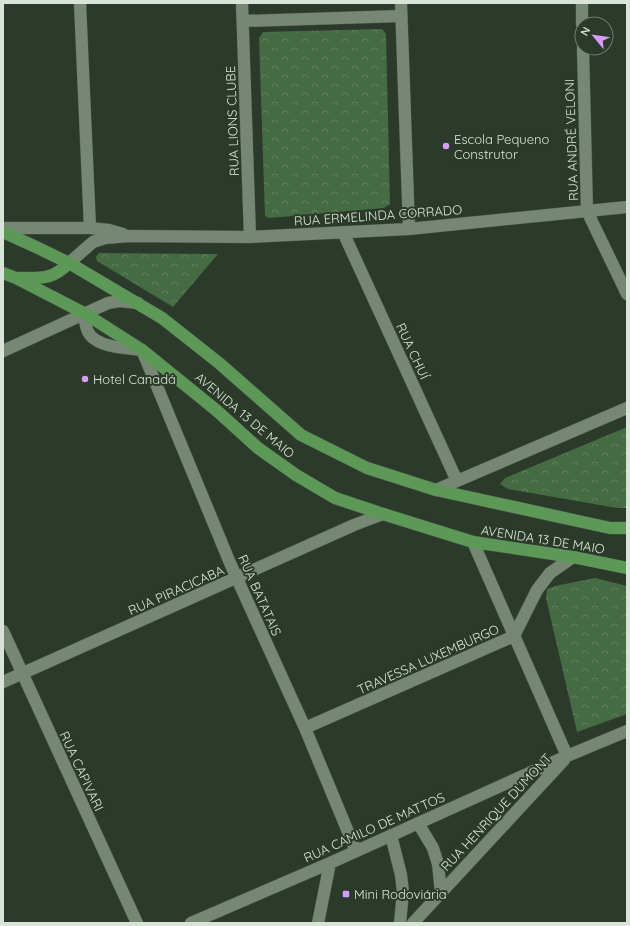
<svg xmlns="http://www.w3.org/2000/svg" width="630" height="926" font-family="Quicksand,sans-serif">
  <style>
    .forest { fill: url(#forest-crowns) }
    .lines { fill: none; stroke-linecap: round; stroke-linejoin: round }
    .minor-casing { stroke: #4b5749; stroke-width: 13 }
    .major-casing { stroke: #4b5749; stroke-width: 13 }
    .minor { stroke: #768774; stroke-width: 12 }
    .major { stroke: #5c9957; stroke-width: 12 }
    .poi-dot { fill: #d89bf8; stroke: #2b3a2a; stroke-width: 1.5 }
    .labels { text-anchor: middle; stroke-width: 4; stroke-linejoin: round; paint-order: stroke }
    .street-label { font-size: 13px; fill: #dae3d8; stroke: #2b3a2a }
    .poi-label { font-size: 13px; fill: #dae3d8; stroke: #2b3a2a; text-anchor: start }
  </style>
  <defs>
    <pattern id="forest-crowns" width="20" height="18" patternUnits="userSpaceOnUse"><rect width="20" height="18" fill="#456b42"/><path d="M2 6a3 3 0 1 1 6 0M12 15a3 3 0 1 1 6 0" fill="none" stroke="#5f805d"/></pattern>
  </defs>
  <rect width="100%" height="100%" fill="#2b3a2a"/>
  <path class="forest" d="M382,29L386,34L390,204L384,208L269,218L265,216L259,38L263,32Z
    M99,253L218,254L173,307L97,261L96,257Z
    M627,427V508H617L508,489L500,484L505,478Z
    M595,578L627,586V714L577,732L546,598L547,589L555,586Z"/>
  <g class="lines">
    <defs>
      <path id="minor" d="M80,3L90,228
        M242,3L250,237
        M401,3L409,229
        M582,3V24
        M243,21L401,16
        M583,48L587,211L627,294
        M3,228H90L109,230L123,234
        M343,232L457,481
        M69,263L93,242L105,238L130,236L250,237L409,229L627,207
        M84,313C85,320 85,329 90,335C101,348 127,348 142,350L230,563L305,728L356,851
        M3,351L108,303L120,301L138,303
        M436,490L627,408
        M473,542L567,756
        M3,631L137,923
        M3,682L354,525L383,514
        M305,728L514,636L537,590L550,573L573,557
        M418,823L433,848L438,864L441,893
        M391,835L401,875L403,892L400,923
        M191,923L330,863L567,756L627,731
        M318,923L330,863
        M413,923L564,760"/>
      <path id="major" d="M3,232L36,247L69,263L162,318L219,363L301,435L367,468L436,490L610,528H627
        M3,273L16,278L84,313L142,350L216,410L258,448L296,475L335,498L383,514L473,542L573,557L627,568
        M19,278C42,278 52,280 69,263"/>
    </defs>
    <use href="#minor" class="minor-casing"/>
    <use href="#major" class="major-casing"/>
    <use href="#minor" class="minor"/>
    <use href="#major" class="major"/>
  </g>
  <g class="poi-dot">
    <circle cx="446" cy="146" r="4"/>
    <circle cx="85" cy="379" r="4"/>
    <rect x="342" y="890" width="8" height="8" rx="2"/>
  </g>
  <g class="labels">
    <g class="street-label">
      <text transform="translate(232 121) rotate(-92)" y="5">RUA LIONS CLUBE</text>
      <text transform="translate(571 140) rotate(-92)" y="5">RUA ANDRÉ VELONI</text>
      <text transform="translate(378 215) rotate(-4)" y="5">RUA ERMELINDA CORRADO</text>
      <text transform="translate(413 351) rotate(65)" y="5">RUA CHUÍ</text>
      <text transform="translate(245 415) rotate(40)" y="5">AVENIDA 13 DE MAIO</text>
      <text transform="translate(543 539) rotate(9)" y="5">AVENIDA 13 DE MAIO</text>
      <text transform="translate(176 590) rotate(-24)" y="5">RUA PIRACICABA</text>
      <text transform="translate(260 595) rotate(66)" y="5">RUA BATATAIS</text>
      <text transform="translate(428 659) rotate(-24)" y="5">TRAVESSA LUXEMBURGO</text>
      <text transform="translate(82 771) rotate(65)" y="5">RUA CAPIVARI</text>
      <text transform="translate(496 812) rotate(-47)" y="5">RUA HENRIQUE DUMONT</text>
      <text transform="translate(374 827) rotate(-24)" y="5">RUA CAMILO DE MATTOS</text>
    </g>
    <g class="poi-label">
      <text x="454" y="144">Escola Pequeno<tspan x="454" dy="15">Construtor</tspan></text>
      <text x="93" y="384">Hotel Canadá</text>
      <text x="354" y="899">Mini Rodoviária</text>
    </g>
  </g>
  <rect width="630" height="926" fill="none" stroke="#dae3d8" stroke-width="8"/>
  <g transform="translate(594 36) rotate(299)"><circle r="19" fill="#2b3a2a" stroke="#717e70"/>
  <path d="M0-3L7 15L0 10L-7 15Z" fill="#d89bf8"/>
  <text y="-6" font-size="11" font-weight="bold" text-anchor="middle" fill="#dae3d8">N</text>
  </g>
</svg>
